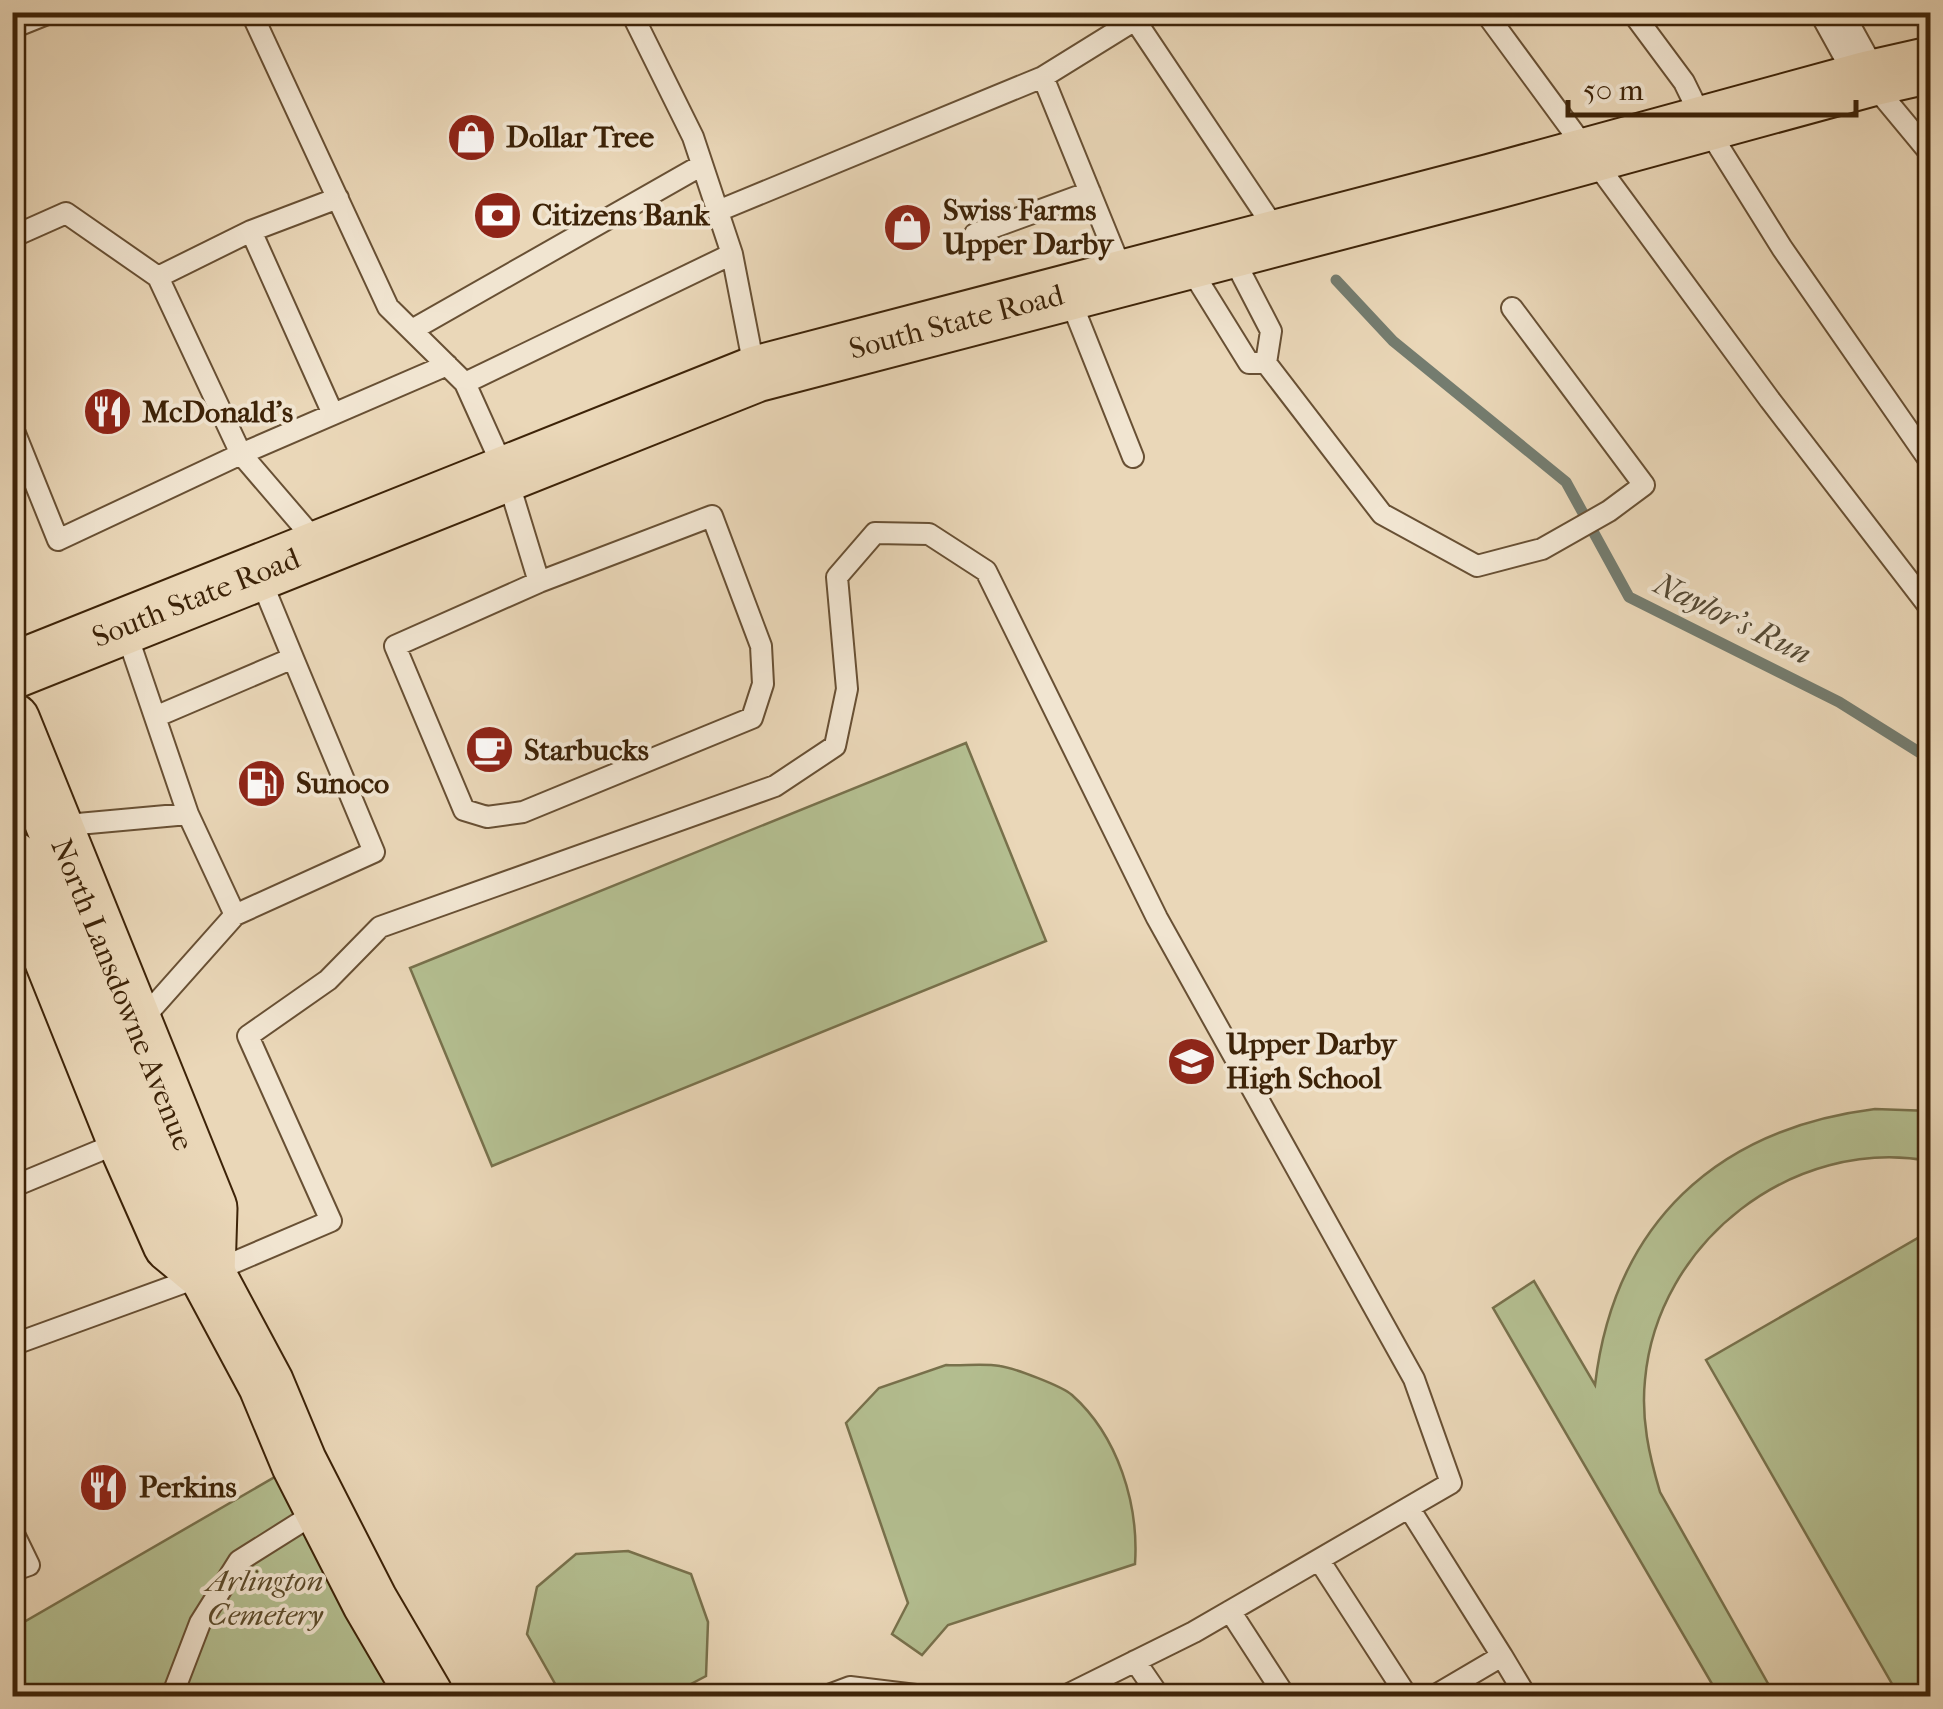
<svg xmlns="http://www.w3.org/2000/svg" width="1943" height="1709" font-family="'IM FELL French Canon',serif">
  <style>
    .green { fill: #b4bf91; stroke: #78714c; stroke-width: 2.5 }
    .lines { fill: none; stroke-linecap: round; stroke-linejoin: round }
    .stream { stroke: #747c6f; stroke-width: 11 }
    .service-casing { stroke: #685034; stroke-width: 24 }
    .minor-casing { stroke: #685034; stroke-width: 44 }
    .primary-casing { stroke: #3d2308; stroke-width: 59 }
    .service { stroke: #f1e5d1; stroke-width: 20 }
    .minor { stroke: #f1e5d1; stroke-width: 40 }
    .primary { stroke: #ead7b8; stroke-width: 55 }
    .labels { text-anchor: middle; stroke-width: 8; stroke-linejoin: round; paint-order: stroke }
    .poi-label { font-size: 30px; font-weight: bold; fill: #3d2308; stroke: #f1e5d1; text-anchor: start }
    .street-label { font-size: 30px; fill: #3d2308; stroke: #f1e5d1 }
    .park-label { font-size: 30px; font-style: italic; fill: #5b4a2a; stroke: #f1e5d1 }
    .water-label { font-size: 32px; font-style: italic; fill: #544833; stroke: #f1e5d1 }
  </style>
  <rect width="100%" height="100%" fill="#ead7b8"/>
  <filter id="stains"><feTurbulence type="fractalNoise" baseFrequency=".002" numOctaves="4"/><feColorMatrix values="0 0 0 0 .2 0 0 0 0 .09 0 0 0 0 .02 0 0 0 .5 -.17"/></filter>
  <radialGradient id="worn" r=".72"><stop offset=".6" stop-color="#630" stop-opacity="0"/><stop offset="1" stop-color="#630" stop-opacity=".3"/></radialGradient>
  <path class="green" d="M966,743L1046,941L492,1166L410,968Z
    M1875,1109L1930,1111V1161C1793,1136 1657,1242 1645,1380C1641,1419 1649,1455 1660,1492L1775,1696H1719L1493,1308L1534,1281L1595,1385C1614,1224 1716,1129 1875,1109Z
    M1930,1231V1696H1899L1706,1360Z
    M946,1365C963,1366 983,1363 1000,1366C1014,1368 1062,1386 1072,1395C1118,1436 1139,1504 1135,1564L948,1625L922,1655L892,1634L908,1603L846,1423L879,1388Z
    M299,1463L434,1696H13L12,1629Z
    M628,1551L691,1574L708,1622L706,1676L668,1696H562L527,1634L537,1587L576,1554Z"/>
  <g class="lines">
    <path class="stream" d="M1336,280L1393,341L1566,482L1629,597L1839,702L1930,759"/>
    <defs>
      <path id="service" d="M251,12L388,307L465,383L506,474L539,582L712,516L761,646L763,684L752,718L523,812L487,817L464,810L395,646L539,582
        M631,12L693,137L732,254L755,372
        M1485,12L1770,400L1930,608
        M1632,12L1684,82L1704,123L1782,248L1929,460
        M12,28L52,12
        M1871,82L1930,153
        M718,211L1043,77
        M251,231L338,198
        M975,234L1090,192
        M12,237L66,213L158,277L241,454L320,546
        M1187,263L1249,363H1266L1271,331L1230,252
        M1124,276L1043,77L1135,20L1279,235
        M158,277L251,231L333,414
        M1068,294L1133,457
        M412,330L702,165
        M1266,363L1382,514L1477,566L1542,549L1609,511L1644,485L1512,308
        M465,383L732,254
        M12,426L58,540L241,454L447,365
        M258,573L293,658
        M125,629L188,814L235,915L139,1023
        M155,717L293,658L374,852L235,915
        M56,826L188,814
        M12,1187L123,1141
        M12,1345L207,1274L331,1221L248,1036L328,980L380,927L775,786L835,746L847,689L837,577L875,533L929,534L986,571L1157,918L1414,1379L1451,1483L1194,1632L1065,1696
        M1409,1508L1502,1656L1434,1696
        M12,1530L29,1565L12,1571
        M1319,1560L1407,1696
        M1230,1611L1285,1696
        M1502,1656L1526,1696
        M1135,1661L1159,1696
        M172,1696L200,1623L239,1561L320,1510
        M826,1696L850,1687L924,1696"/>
      <path id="minor" d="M1831,12L1868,79"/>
      <g id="primary">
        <path id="s1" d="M12,671L756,374L1491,182L1868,79L1930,65"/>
        <path id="s2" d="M12,721L209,1208L207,1274"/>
        <path d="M12,859L125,1140L171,1244L207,1274L266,1384L299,1463L370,1602L425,1696"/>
      </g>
    </defs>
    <use href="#service" class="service-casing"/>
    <use href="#minor" class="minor-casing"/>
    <use href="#primary" class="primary-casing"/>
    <use href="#service" class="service"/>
    <use href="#minor" class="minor"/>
    <use href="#primary" class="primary"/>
  </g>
  <defs>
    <symbol id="shop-disc" viewBox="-11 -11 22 22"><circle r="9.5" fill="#8f2418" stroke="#f1e5d1"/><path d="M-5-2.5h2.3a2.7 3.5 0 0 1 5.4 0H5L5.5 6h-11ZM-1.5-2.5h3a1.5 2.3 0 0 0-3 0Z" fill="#fff"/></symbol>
    <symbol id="bank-disc" viewBox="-11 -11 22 22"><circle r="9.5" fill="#8f2418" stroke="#f1e5d1"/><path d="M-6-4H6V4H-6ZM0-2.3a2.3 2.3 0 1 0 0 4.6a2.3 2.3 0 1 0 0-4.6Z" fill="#fff"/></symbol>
    <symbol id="restaurant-disc" viewBox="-11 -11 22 22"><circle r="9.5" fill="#8f2418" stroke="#f1e5d1"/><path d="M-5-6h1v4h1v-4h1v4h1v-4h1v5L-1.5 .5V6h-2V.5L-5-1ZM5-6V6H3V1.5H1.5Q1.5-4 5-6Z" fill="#fff"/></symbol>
    <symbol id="cafe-disc" viewBox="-11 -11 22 22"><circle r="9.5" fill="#8f2418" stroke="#f1e5d1"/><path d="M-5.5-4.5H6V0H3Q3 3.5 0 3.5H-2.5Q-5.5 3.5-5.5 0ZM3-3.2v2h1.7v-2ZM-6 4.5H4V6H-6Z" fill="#fff"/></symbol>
    <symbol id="fuel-disc" viewBox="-11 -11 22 22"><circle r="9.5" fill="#8f2418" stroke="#f1e5d1"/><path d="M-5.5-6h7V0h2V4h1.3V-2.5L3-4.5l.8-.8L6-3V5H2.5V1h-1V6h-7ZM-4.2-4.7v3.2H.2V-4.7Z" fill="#fff"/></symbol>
    <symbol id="school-disc" viewBox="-11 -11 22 22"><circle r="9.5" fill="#8f2418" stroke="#f1e5d1"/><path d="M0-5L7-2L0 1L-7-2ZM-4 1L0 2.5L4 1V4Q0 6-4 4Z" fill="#fff"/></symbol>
  </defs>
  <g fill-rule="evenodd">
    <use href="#shop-disc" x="444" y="110" width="55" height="55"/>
    <use href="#bank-disc" x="470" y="188" width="55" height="55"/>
    <use href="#shop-disc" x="880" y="200" width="55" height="55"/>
    <use href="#restaurant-disc" x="80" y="384" width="55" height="55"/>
    <use href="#cafe-disc" x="462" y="722" width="55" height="55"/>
    <use href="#fuel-disc" x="234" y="756" width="55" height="55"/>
    <use href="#school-disc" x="1164" y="1034" width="55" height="55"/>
    <use href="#restaurant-disc" x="76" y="1460" width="55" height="55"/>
  </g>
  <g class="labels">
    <g class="poi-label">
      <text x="506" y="147">Dollar Tree</text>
      <text x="943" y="220">Swiss Farms<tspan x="943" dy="34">Upper Darby</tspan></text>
      <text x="532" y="225">Citizens Bank</text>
      <text x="142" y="422">McDonald's</text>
      <text x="524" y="760">Starbucks</text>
      <text x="296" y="793">Sunoco</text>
      <text x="1226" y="1054">Upper Darby<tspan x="1226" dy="34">High School</tspan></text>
      <text x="139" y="1497">Perkins</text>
    </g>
    <g class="street-label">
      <text dy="10" stroke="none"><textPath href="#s1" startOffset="1008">South State Road</textPath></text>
      <text dy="10" stroke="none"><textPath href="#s1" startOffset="198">South State Road</textPath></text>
      <text dy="10" stroke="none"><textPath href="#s2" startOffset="295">North Lansdowne Avenue</textPath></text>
    </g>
    <g class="park-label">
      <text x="265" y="1591">Arlington<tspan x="265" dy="34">Cemetery</tspan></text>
    </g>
    <g class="water-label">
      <text transform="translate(1733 618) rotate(26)" y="11">Naylor's Run</text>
    </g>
  </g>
  <rect width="1943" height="1709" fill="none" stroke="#ead7b8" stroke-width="50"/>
  <rect x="15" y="15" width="1913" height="1679" fill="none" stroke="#3d2308" stroke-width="5"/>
  <rect x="25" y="25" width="1893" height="1659" fill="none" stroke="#3d2308" stroke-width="2.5"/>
  <path d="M1568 100v15h288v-15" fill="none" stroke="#3d2308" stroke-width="5"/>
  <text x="1583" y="100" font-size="30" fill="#3d2308" stroke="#f1e5d1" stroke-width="8" paint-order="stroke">50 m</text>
  <rect width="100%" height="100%" filter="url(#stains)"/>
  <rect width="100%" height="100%" fill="url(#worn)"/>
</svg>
